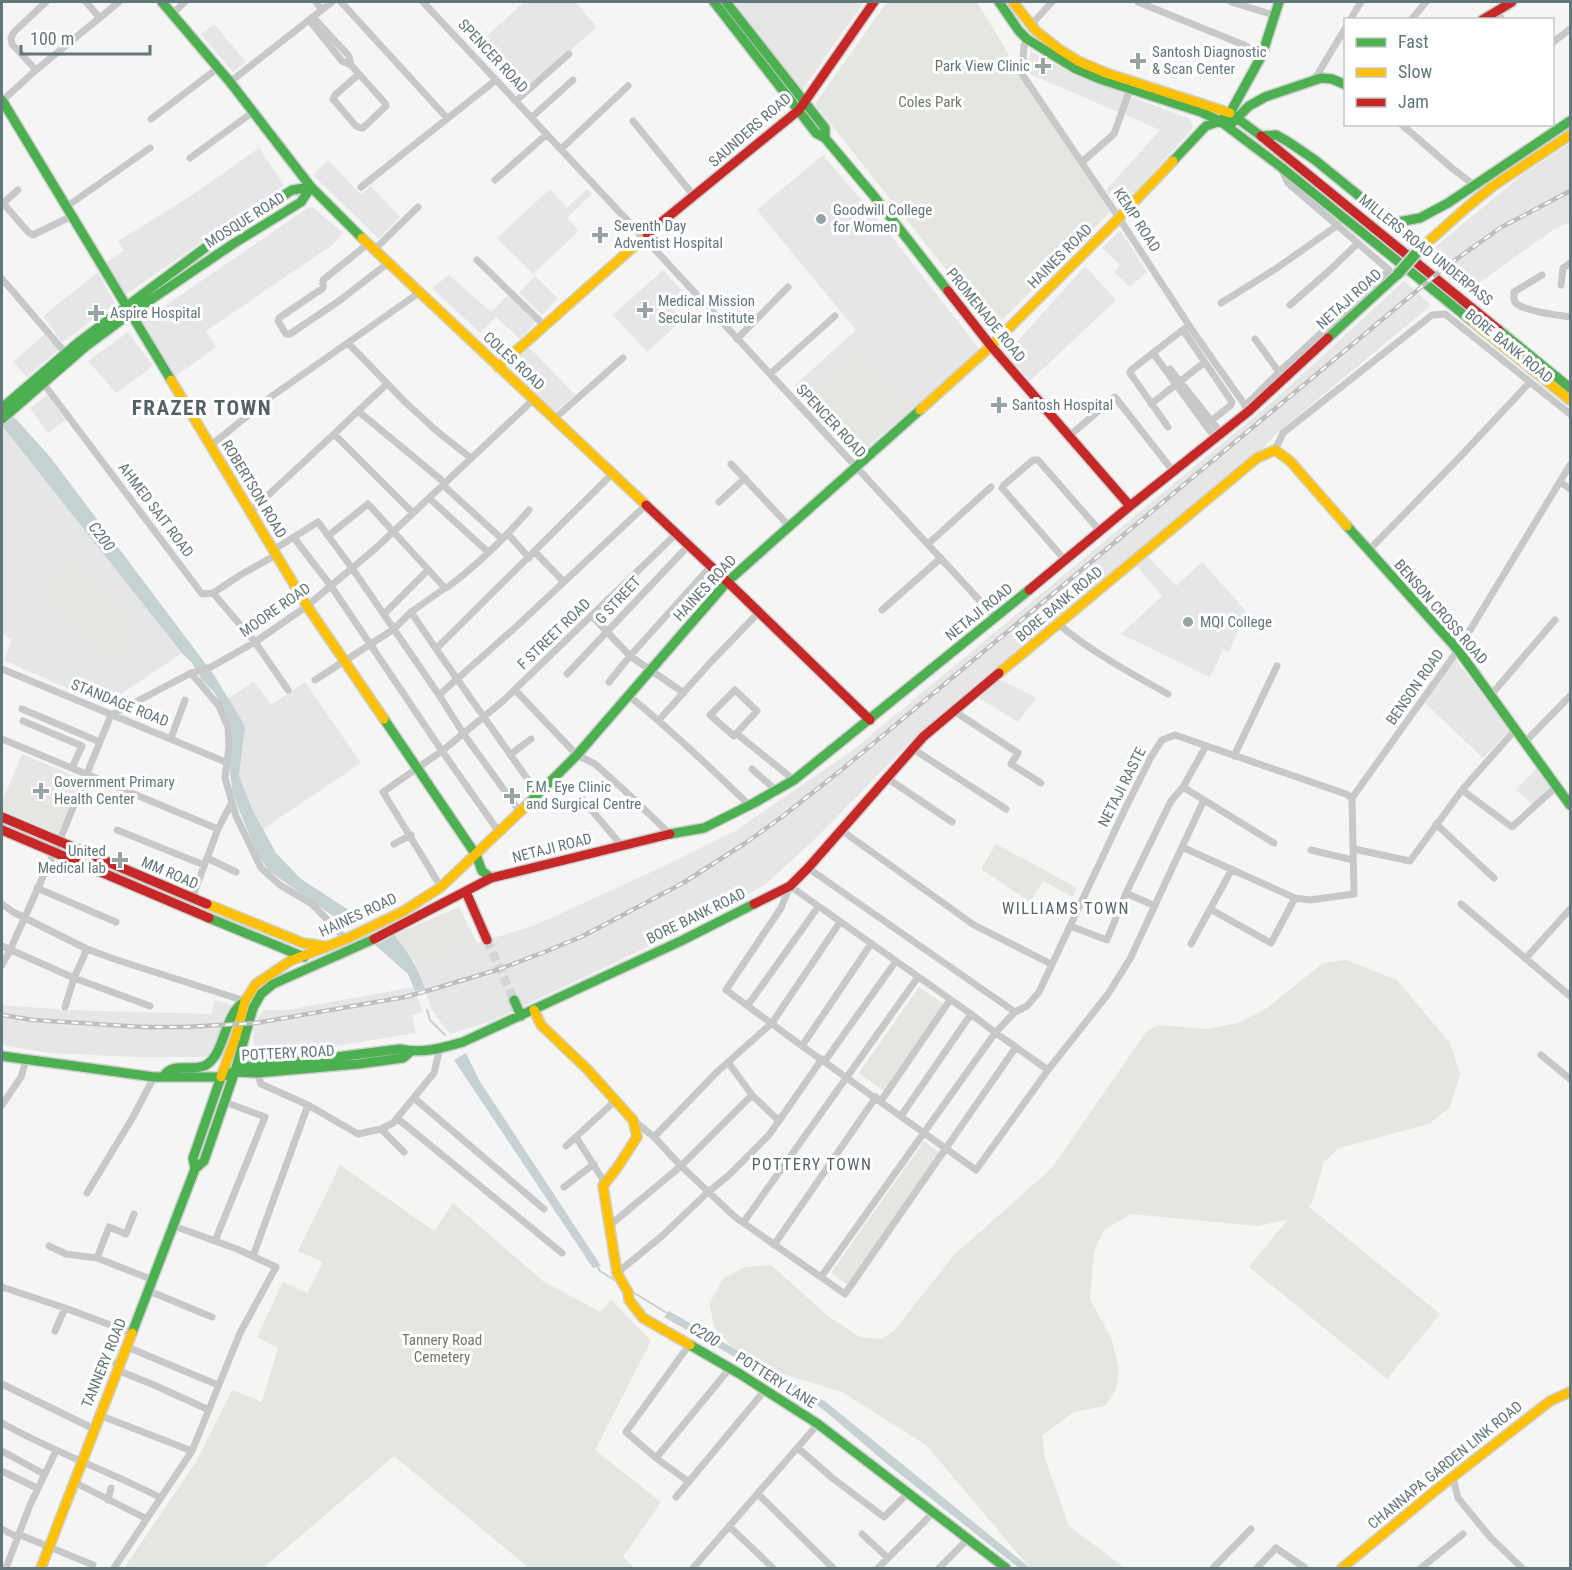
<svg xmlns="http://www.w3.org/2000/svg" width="1572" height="1570" font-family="'Roboto Condensed',sans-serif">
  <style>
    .built { fill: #e5e6e5 }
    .green { fill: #e4e6e1 }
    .water { fill: #c5d1d2 }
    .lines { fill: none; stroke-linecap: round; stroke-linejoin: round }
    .stream { stroke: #c5d1d2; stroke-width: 2 }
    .secondary-tunnel { stroke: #d0d5d6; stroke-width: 9; stroke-dasharray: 9 4.5; stroke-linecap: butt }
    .fast-casing { stroke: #cfd1d1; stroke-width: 12 }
    .slow-casing { stroke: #cfd1d1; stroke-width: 12 }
    .jam-casing { stroke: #cfd1d1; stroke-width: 12 }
    .street { stroke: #c7c9c9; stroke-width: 7 }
    .fast { stroke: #4caf50; stroke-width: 9 }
    .slow { stroke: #ffc107; stroke-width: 9 }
    .jam { stroke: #c62828; stroke-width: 9 }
    .rail-casing { stroke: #bcbfbf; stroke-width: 4.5 }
    .rail { stroke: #fff; stroke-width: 2; stroke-dasharray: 7; stroke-linecap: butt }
    .fast-bridge-casing { stroke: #d1d2d2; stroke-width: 14; stroke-linecap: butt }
    .fast-bridge { stroke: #4caf50; stroke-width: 10 }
    .poi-dot { fill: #95a2a6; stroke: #fff; stroke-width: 2 }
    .labels { text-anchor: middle; stroke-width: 6; stroke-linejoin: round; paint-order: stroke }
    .poi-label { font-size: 15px; fill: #62767c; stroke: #fff; text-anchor: start }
    .street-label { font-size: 15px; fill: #62767c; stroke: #fff }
    .park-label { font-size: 15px; fill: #6d7a65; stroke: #fff }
    .water-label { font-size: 16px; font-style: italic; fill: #5d7678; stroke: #fff }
    .neighbourhood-label { font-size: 16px; letter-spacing: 1.5px; fill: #546268; stroke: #fff }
    .district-label { font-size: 21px; font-weight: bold; letter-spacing: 1.5px; fill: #546268; stroke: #fff }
  </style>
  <rect width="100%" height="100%" fill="#f5f5f4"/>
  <path class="built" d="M524,2H575L597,27L522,92L477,45Z
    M731,2H864L800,93Z
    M214,24L246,62L233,72L201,34Z
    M1031,51L1074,75L1190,119L1193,128L1136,191L1127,196L1114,199L1106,190L1160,130L1025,72Z
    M1570,143V222L1553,230L1469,290L1428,253L1522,175Z
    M259,148L284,185L125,295L103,264L124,251L118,241L191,196Z
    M823,155L885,228L980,350L857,456L794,386L856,330L757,210Z
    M328,160L361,195L371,186L400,217L379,239L313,175Z
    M550,189L567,208L587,189L592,194L567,218L579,231L533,274L497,238Z
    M309,207L314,208L343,233L331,246L206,331L216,347L176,376L140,323Z
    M1120,230L1147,272L1130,287L1114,272L1120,265L1102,248Z
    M1085,266L1116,300L1030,381L1006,354Z
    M663,270L682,291L668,304L682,320L647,352L613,315Z
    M98,272L115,304L62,342L43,316Z
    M449,275L491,312L508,295L536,322L520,339L496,317L480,333L432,288Z
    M535,276L558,298L542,315L519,293Z
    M1404,281L1431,305L1275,435L1256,455L918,734L818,836L766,884L706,919L492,1021L450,1034L441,1023L431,1008L421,976L413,959L477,943L533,926L662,867L735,831L853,750L1271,403Z
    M128,332L153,366L116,393L88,361Z
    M45,334L59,349L27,377L13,362Z
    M527,345L575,395L555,412L505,363Z
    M47,395L66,420L48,433L30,408Z
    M4,429L182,653L105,705L4,660L12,639L2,634V430Z
    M1148,557L1176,586L1202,562L1246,611L1229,652L1223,650L1210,677L1121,634L1162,596L1137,566Z
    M1455,659L1510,730L1483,758L1424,702Z
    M997,678L1036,698L1018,722L976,696Z
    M254,681L271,705L305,682L361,763L263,829L252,809L239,776L240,760L228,699Z
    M22,754L81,779L58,834L2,810V802Z
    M1538,767L1551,786L1533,805L1516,790Z
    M414,987L423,1012L412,1015L416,1033L267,1057L265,1053H257L253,1038L256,1022L263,1010H287Z
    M215,1000L238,1008L227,1052L221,1051L207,1057H134L50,1053L2,1045V1005L66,1010L211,1014Z"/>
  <path class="green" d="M887,2H977L1002,43L1018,74L1110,212L993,329L815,104Z
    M856,349L909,407L864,447L811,389Z
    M74,551L140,641L114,659L36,594Z
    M14,786L62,807L63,816L55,830H52L4,810L3,807C4,799 6,790 14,786Z
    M996,844L1077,888L1073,897L1043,881L1030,902L981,869Z
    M459,907L477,943L413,959L394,935Z
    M1346,960L1397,980L1450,1043L1460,1074L1450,1107L1429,1124L1339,1148L1324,1162L1312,1203L1309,1207L1440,1314L1387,1379L1249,1267L1288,1219L1258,1226L1131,1214L1104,1230L1094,1251L1090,1299L1112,1340L1119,1369L1116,1389L1105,1406L1074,1412L1043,1435L1044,1456L1069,1526L1125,1568H1030L926,1445L842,1392L776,1372L734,1349L715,1328L709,1304L724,1278L745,1267L771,1265L828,1316L860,1337L881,1339L894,1331L954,1255L1052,1168L1146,1032L1158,1025L1207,1029L1238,1023L1267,1008L1323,963Z
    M919,987L945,1005L884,1091L859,1073Z
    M924,1141L940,1153L848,1285L831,1273Z
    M340,1165L434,1231L453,1203L543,1281L600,1312L611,1300L651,1341L595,1450L661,1502L623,1557L635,1568H529L394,1456L263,1568H124L196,1462L232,1390L262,1402L278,1348L257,1337L283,1282L307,1293L323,1262L298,1251Z"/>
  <path class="water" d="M2,407L17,420L51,458L214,675L245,726L239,776L252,809L276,853L301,879L364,920L350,928L269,871L258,855L239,810L232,789L230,772L232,731L228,717L214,692L202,680L192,663L182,653L2,426Z
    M394,935C409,954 418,966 425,989L415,991L408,974L374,944L382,942Z
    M466,1053L479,1080L601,1266L593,1268L454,1060Z
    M669,1311L826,1402L1030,1568H1019L886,1463L825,1411L809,1399L664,1317Z"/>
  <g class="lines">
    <path class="stream" d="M427,1010L430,1020L445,1035
      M596,1264L600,1271L619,1283
      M631,1291L667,1313"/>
    <path class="secondary-tunnel" d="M487,940L514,1000"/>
    <defs>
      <path id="fast" d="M162,2L230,82L311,187L362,238
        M714,2L816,133L825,138L873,195L948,291
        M726,2L825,128V138
        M999,2L1019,31L1027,39L1074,68L1100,79L1201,112L1220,121L1281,167L1473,322
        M2,100L171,380
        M1230,113L1261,136L1276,135L1287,141L1315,160L1390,221L1398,222L1420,218L1448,203L1570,121
        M1228,127L1249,106L1265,97L1321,78L1332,79L1346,85
        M1173,161L1206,126L1220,121L1230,113L1262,55L1279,2
        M1499,330L1570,388
        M1328,338L1398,274
        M2,408L80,341L225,233L292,190L311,187
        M2,419L85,347L131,313L233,244L301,202L311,187
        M1347,526L1458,650L1570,805
        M384,719L476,855
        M525,807L577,755L727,582L920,410
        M670,834L704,828L754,803L794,780L1029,590
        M476,855L482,871L491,878
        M209,918L304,957
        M514,1000L521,1016
        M2,1056L154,1077H221L235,1071L253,1008L261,994L273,984L374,939
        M235,1071L249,1066L304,1061L400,1049C422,1054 442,1048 463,1042L681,941L754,904
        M238,1072L257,1073L358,1064L403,1058L410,1052
        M163,1077C173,1060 191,1073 206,1065C225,1054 224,1014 244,1002
        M195,1169L204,1161L235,1071
        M132,1333L195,1169L193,1158L221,1077
        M690,1345L740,1374L818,1424L1006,1568"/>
      <path id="slow" d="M1013,2L1036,31L1059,49L1078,61L1106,73L1230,113
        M362,238L646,505
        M1419,250L1466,208L1493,186L1570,135
        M1473,322L1570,400
        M498,367L640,241
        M171,380L307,606L384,719
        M920,410L991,346L1113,224L1173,161
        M999,673L1257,458L1275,450L1290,461L1347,526
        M207,904L303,943L324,946
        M534,1010L541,1025L587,1069L633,1120L637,1137L617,1168L603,1186L617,1273L628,1292L629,1300L643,1318L690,1345
        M221,1077L236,1036L245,1001L256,984L290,961L346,939L402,912L441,887L525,807
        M41,1568L132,1333
        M1342,1568L1436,1490L1550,1401L1570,1392"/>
      <path id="jam" d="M1482,20L1512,2
        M1261,136L1499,330
        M647,234L799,110L874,2
        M948,291L991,346L1130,506
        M646,505L735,589L870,720
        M1029,590L1130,506L1249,411L1328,338
        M2,817L207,904
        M2,830L209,918
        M466,892L487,940
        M754,904L790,886L808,868L923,737L999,673
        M374,939L491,878L670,834"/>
    </defs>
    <use href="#fast" class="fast-casing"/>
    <use href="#slow" class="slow-casing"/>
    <use href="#jam" class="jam-casing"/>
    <path class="street" d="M86,2L99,17
      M316,2L322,10
      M341,2L447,118
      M423,2L641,235
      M1138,2L1244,45L1262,55
      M1231,2L1274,15
      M1497,11L1502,20
      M172,14L185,2
      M313,17L349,56L351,65
      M309,20L342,61L351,65L359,74L335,95L333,99L356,126L361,128H363L386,106L385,103L359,74
      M1350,20L1361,2
      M1411,20L1426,2
      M1030,26L1052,2
      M1027,39L1024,46L1022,74L1119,218L1192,330L1249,411
      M1552,43L1570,29
      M36,70L12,44L11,38L14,32L46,2
      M1314,80L1346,27
      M230,82L332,2
      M517,100L569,54
      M2,101L36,70L119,2
      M532,117L573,80
      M151,119L218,68
      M633,121L694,196
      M1401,124L1453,169L1474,185
      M561,149L628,86
      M190,158L253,112
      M1082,162L1114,134L1130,89
      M495,180L547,134
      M361,187L496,80
      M3,203L28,232L33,235L72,216
      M2,204L18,190
      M66,207L150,148
      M647,241L996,618
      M369,243L323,280V288L279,318L278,321L286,334H290L339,301L388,263
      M375,249L418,207
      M477,260L545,326
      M1542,275L1514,292C1514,296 1513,299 1515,302C1521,311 1559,315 1570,317
      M2,279L10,288L69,357
      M1561,285L1563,268L1570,263
      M1221,303L1274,270L1338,225
      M1290,305L1330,270L1358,243
      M1183,330L1232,402L1231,405L1211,421
      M737,339L788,287
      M1255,339L1279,372
      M348,343L405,402L439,433L471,458
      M1153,353L1215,438
      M1170,369L1221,433
      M770,374L835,316
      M43,383L202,594L213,593L255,642L288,690
      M1151,404L1205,362
      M1245,406L1279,372L1389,270L1288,183L1282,170
      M358,411L387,384
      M554,419L623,358
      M1168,427L1130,373L1131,370L1189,325
      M334,434L358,411L445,483
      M1069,436L1115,397L1173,471
      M210,446L272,396L420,292
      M1275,450L1283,433L1432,315L1445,314L1570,414
      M731,464L790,527
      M1560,482L1570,489
      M443,485L502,539
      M429,498L488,552
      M719,502L745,478
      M250,512L334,434L413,513
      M508,534L529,558
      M328,536L368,504L445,588L411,612
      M294,538L331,586L442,751L499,832
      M928,544L991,487
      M273,550L318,522L352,568L439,695
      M1368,551L1458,459L1530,382
      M535,552L564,582
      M1065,560L1002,488L1004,485L1033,460H1038L1100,531
      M445,588L448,587C478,564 505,538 529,510
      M213,593L242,574L276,555
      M882,610L941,558
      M384,614L428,570
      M592,616L630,656L684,693
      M1058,624C1092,652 1130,673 1168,694
      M436,649L538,794
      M2,669L228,763
      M191,673L219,706L228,727L229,747L225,778L236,816L261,868L280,885L312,904L346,939
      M567,674L689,545
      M315,680L394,629L411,612L436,649L612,474
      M609,682L630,656L711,566
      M515,690L577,755L595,764L624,790L670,834
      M735,690L757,711L734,736L710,715Z
      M1491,695L1555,620
      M629,696C671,730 711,768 750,806
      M22,709L100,742
      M954,711L1018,753L1011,764L1041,783
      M659,720L709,664L759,612
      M23,721L82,746L72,768
      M737,734L794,780
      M171,738L185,700
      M2,739L218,829L192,898
      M1525,742L1570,696
      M913,749L1006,809
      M510,755L531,739
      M1234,756L1277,666
      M752,769L777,791
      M887,778L952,822
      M1183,787L1274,843
      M1462,790L1512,827L1557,786
      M1352,798L1458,650L1570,465
      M583,800L622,846
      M520,812L463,733L439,695L518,625L646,505
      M1436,824L1494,878
      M218,829L232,802
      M117,830L204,865
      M841,830L974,925L1051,964
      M394,844L411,835
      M1182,847L1204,800
      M1354,849L1410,861L1462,790L1516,729
      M1311,850L1353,860
      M207,858L236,872
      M808,868L1015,1012
      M441,887L383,792L442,751L503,701L676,534
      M37,888L116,922
      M1126,893L1155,906
      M2,904L13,912L87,949L117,960L245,1001
      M1461,904L1570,996
      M1210,909L1271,943L1295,898
      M1070,926L1107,940L1126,893L1166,811L1171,801L1183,787L1206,746
      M1191,944L1232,869
      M2,946L74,978L150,1006
      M1526,958L1570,909
      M2,965L10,950L61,837L111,715L191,673L211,667L255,642L307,606L376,548L533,400
      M748,1005L818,907
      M65,1007L74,978L87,949
      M802,1046L871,944
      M1541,1055L1570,1079
      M825,1061L896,961
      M728,1062L752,1095L779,1121
      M1048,1070C1022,1051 996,1034 971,1014L790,886L781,908L726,990L802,1046L976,1170L1048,1070L1108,994L1130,959L1182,847L1295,898L1310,900L1354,894L1352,798
      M257,1073L261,1084L308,1105L358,1134L381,1129L393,1123L434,1073L440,1048
      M414,1098L544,1209
      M881,1101L950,1000
      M2,1105L21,1077L26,1061
      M901,1116L971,1014
      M397,1118L562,1253
      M633,1120L654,1137L681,1166L735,1217L845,1294L1016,1047
      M381,1129L404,1152
      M576,1137L605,1183
      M654,1137L717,1072L772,1023L840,922
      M566,1146L615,1101
      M564,1187L594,1164
      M87,1193L133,1117L154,1077
      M134,1214L126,1234L109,1227L97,1258L153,1280
      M743,1223L918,977
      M609,1226L681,1166L752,1095
      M215,1241L265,1117L225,1102
      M774,1245L876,1097
      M49,1246L66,1254L97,1258
      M253,1256L308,1105
      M617,1273L662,1236L708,1192L728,1176L769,1135L822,1059
      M821,1277L995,1033L1015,1012L1027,1006L1039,992L1126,807L1151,757L1162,740L1175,735L1346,794L1352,798
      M2,1287L65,1308L132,1333
      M149,1291L212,1317
      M55,1331L65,1308
      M689,1345L626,1432L656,1458L689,1482
      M127,1347L218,1385
      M102,1358L119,1364
      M117,1370L154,1385L209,1410
      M2,1384L94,1429
      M99,1415L192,1451
      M2,1423C53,1452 109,1471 161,1498
      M798,1448L831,1477L884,1517L908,1493
      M2,1451L44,1474
      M656,1458L730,1368
      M2,1471L37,1488
      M1453,1478L1458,1498L1490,1537L1522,1568
      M74,1482L147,1519
      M758,1494L833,1568
      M676,1497L765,1390
      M108,1500L111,1488
      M729,1526L773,1568
      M2,1529L17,1537
      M18,1534L93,1565
      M862,1534L888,1558
      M6,1568L30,1505L56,1451
      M114,1568L192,1451L240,1333L276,1267L237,1249L174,1226
      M693,1568L818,1424
      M878,1568L924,1522L933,1512
      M939,1568L968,1539
      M1213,1568L1251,1529
      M1257,1568L1276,1548L1305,1568
      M1421,1568L1463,1534"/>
    <use href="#fast" class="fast"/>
    <use href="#slow" class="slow"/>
    <use href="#jam" class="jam"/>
    <defs>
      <path id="rail" d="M2,1015L33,1020L143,1027H184L256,1023L405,997L430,990L500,969L542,953L583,936L634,909L683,883L747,842L783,816L845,767L1444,268L1500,228L1570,191"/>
    </defs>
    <use href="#rail" class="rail-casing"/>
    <use href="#rail" class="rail"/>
    <defs>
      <path id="fast-bridge" d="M1398,274L1419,250"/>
    </defs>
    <use href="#fast-bridge" class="fast-bridge-casing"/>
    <use href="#fast-bridge" class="fast-bridge"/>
  </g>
  <g class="poi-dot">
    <path d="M1135 52h6v6h6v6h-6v6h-6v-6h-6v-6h6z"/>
    <path d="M1040 57h6v6h6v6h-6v6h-6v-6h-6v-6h6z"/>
    <circle cx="821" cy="219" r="6"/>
    <path d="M597 226h6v6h6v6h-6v6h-6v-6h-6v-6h6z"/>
    <path d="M642 301h6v6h6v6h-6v6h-6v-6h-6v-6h6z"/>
    <path d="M93 304h6v6h6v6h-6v6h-6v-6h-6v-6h6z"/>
    <path d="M996 396h6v6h6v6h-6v6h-6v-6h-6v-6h6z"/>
    <circle cx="1188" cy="622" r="6"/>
    <path d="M38 782h6v6h6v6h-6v6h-6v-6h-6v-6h6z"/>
    <path d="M509 787h6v6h6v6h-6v6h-6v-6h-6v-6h6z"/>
    <path d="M117 851h6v6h6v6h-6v6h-6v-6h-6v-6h6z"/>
  </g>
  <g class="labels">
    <g class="poi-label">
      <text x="1152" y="57">Santosh Diagnostic<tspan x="1152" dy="17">&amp; Scan Center</tspan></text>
      <text x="1030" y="71" text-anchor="end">Park View Clinic</text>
      <text x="833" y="215">Goodwill College<tspan x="833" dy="17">for Women</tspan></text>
      <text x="614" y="231">Seventh Day<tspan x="614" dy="17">Adventist Hospital</tspan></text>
      <text x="658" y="306">Medical Mission<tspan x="658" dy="17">Secular Institute</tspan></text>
      <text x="110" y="318">Aspire Hospital</text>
      <text x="1012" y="410">Santosh Hospital</text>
      <text x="1200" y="627">MQI College</text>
      <text x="54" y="787">Government Primary<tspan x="54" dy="17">Health Center</tspan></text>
      <text x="526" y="792">F.M. Eye Clinic<tspan x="526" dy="17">and Surgical Centre</tspan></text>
      <text x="106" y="856" text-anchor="end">United<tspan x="106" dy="17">Medical lab</tspan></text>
    </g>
    <g class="street-label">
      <text transform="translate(493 56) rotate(47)" y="5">SPENCER ROAD</text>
      <text transform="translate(750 130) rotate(-41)" y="5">SAUNDERS ROAD</text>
      <text transform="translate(245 220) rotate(-32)" y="5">MOSQUE ROAD</text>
      <text transform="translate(1137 220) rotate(57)" y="5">KEMP ROAD</text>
      <text transform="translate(1426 250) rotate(39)" y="5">MILLERS ROAD UNDERPASS</text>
      <text transform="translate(1060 256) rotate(-45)" y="5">HAINES ROAD</text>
      <text transform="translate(1349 299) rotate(-42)" y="5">NETAJI ROAD</text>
      <text transform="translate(986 315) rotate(51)" y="5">PROMENADE ROAD</text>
      <text transform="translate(1509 346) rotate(39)" y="5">BORE BANK ROAD</text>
      <text transform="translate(514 361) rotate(43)" y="5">COLES ROAD</text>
      <text transform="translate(831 421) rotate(47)" y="5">SPENCER ROAD</text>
      <text transform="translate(254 489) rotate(59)" y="5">ROBERTSON ROAD</text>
      <text transform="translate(156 510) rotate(53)" y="5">AHMED SAIT ROAD</text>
      <text transform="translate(705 588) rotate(-47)" y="5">HAINES ROAD</text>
      <text transform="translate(618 600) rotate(-47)" y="5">G STREET</text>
      <text transform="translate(1059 604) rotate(-40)" y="5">BORE BANK ROAD</text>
      <text transform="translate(275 610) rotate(-35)" y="5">MOORE ROAD</text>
      <text transform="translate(979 612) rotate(-39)" y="5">NETAJI ROAD</text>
      <text transform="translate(1441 612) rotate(49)" y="5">BENSON CROSS ROAD</text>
      <text transform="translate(554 634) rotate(-44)" y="5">F STREET ROAD</text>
      <text transform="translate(1415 687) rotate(-55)" y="5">BENSON ROAD</text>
      <text transform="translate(120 703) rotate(22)" y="5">STANDAGE ROAD</text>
      <text transform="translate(1122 787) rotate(-63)" y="5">NETAJI RASTE</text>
      <text transform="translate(552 848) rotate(-14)" y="5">NETAJI ROAD</text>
      <text transform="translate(170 873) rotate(23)" y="5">MM ROAD</text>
      <text transform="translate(358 915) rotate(-25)" y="5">HAINES ROAD</text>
      <text transform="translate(696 916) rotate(-26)" y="5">BORE BANK ROAD</text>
      <text transform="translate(288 1053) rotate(-3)" y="5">POTTERY ROAD</text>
      <text transform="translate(104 1363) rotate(-68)" y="5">TANNERY ROAD</text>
      <text transform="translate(776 1380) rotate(32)" y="5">POTTERY LANE</text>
      <text transform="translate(1445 1465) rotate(-39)" y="5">CHANNAPA GARDEN LINK ROAD</text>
    </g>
    <g class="park-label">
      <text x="930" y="107">Coles Park</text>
      <text x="442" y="1345">Tannery Road<tspan x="442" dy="17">Cemetery</tspan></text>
    </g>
    <g class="water-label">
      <text transform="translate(102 536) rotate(53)" y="6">C200</text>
      <text transform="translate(705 1334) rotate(31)" y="6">C200</text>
    </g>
    <g class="neighbourhood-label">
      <text x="1066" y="914">WILLIAMS TOWN</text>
      <text x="812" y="1170">POTTERY TOWN</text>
    </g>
    <g class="district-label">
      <text x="202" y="415">FRAZER TOWN</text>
    </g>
  </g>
  <rect width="1572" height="1570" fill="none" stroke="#62767c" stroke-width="6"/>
  <rect x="1344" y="18" width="210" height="108" fill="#ffffff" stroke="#c0c8cb" stroke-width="1.5"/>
  <rect x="1356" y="38" width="30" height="9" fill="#4caf50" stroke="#c0c8cb" stroke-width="1.5"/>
  <text x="1398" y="48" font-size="18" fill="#62767c">Fast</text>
  <rect x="1356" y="68" width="30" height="9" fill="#ffc107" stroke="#c0c8cb" stroke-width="1.5"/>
  <text x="1398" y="78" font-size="18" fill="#62767c">Slow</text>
  <rect x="1356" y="98" width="30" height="9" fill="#c62828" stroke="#c0c8cb" stroke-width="1.5"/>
  <text x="1398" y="108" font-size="18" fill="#62767c">Jam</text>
  <path d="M21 45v9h129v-9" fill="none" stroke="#62767c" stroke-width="3"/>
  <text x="30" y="45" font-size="18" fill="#62767c" stroke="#ffffff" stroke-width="4.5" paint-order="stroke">100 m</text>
</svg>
